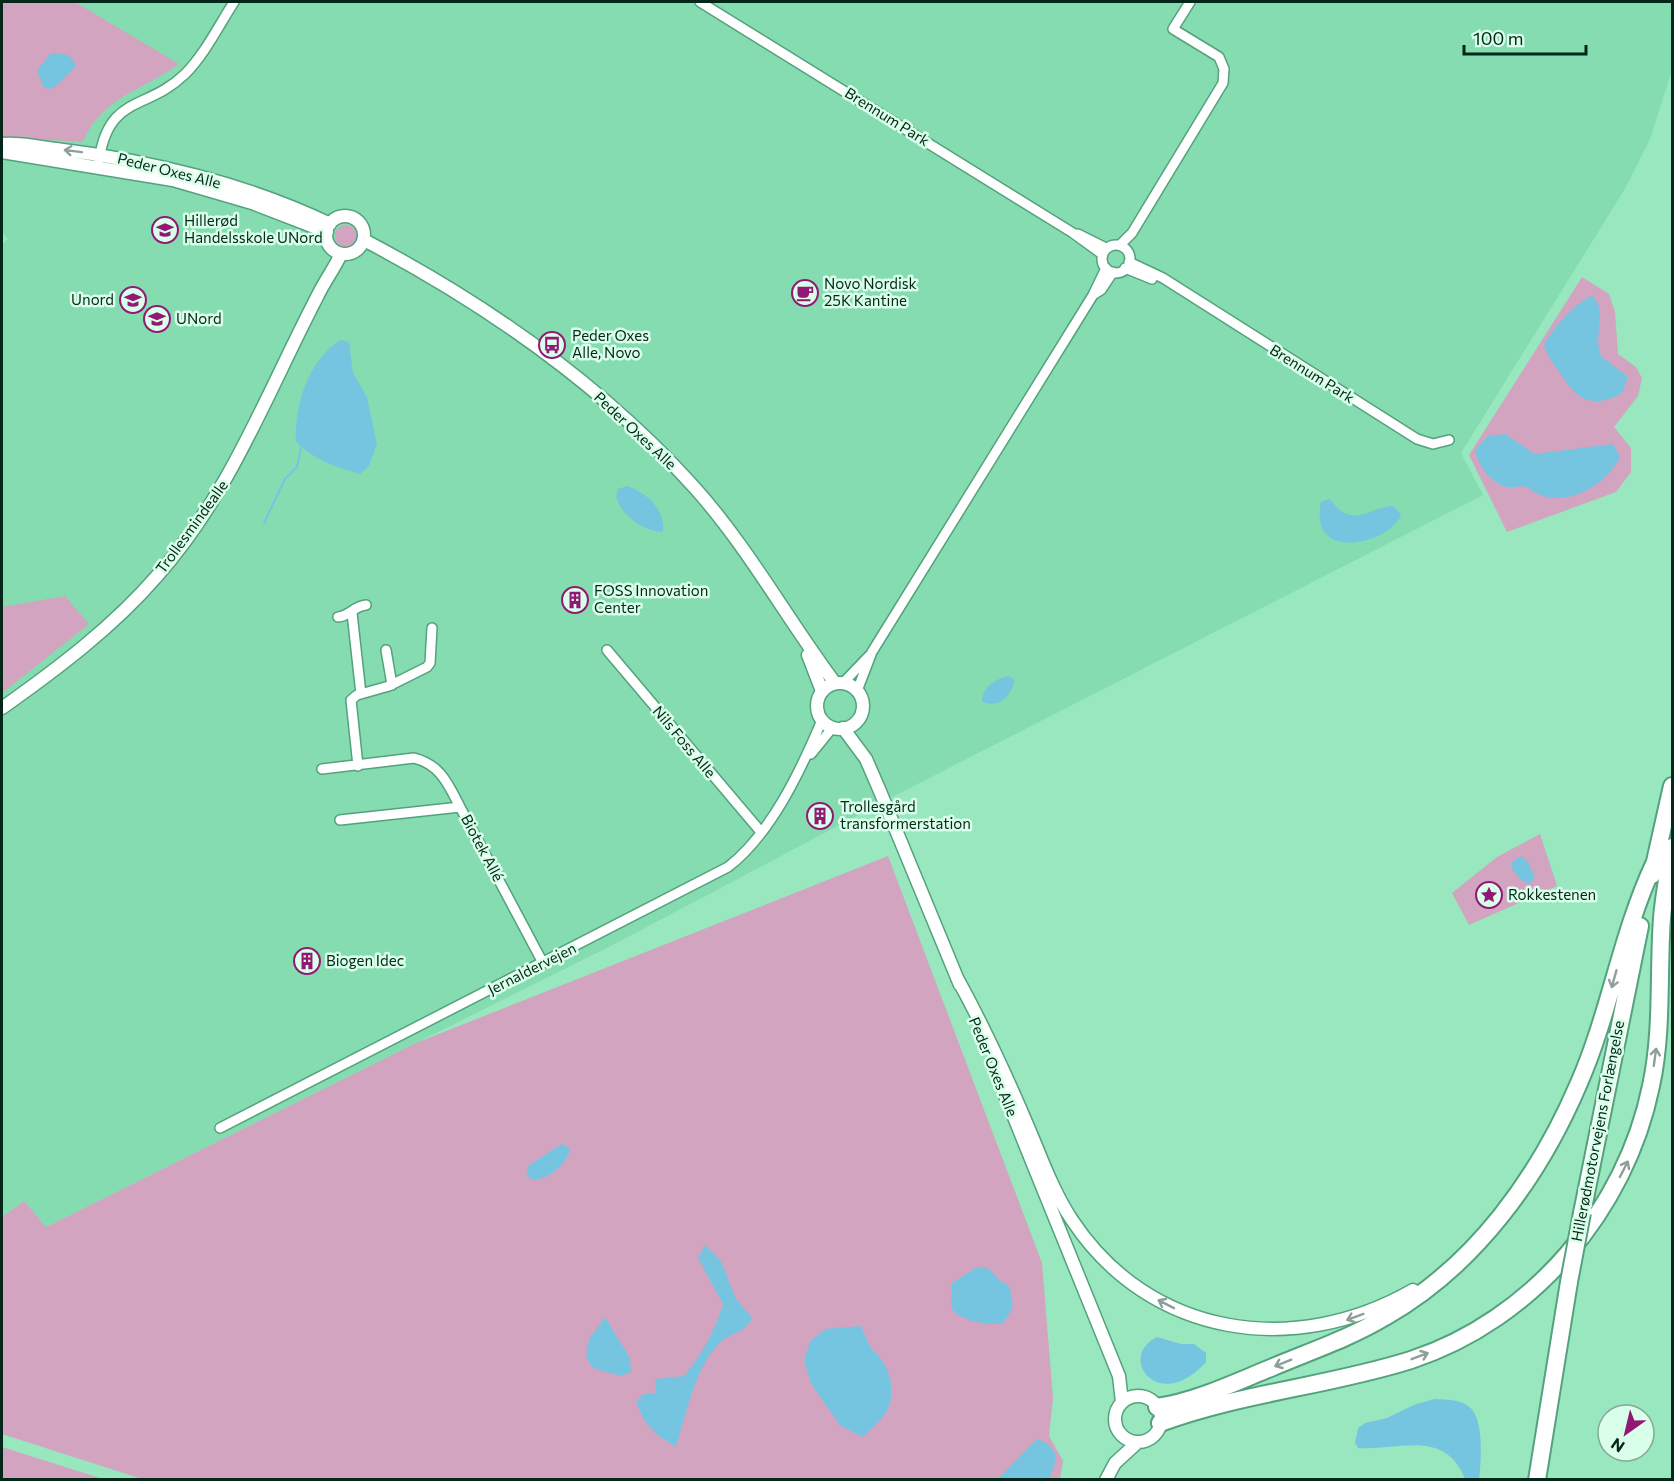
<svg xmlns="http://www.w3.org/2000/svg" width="1674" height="1481" font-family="Commissioner,sans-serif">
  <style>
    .built { fill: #84dcb0 }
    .green { fill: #d2a4c0 }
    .water { fill: #76c5e0 }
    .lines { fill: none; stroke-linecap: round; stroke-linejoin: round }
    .stream { stroke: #76c5e0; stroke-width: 2 }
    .minor-casing { stroke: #54a27d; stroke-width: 12 }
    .tertiary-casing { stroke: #54a27d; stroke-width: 15 }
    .trunk-casing { stroke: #54a27d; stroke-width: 20 }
    .minor { stroke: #fff; stroke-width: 9 }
    .tertiary { stroke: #fff; stroke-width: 12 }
    .trunk { stroke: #fff; stroke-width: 16 }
    .trunk-bridge-casing { stroke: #54a27d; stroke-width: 20; stroke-linecap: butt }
    .trunk-bridge { stroke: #fff; stroke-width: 16 }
    .oneway { stroke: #8e9e98 }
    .labels { text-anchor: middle; stroke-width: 5; stroke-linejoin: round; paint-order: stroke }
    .street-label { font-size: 15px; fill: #052719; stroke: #d9ffea }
    .poi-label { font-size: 15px; fill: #052719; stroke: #d9ffea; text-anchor: start }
  </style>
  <rect width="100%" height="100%" fill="#98e7bf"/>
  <path class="built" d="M2,2H1672V70L1650,139L1626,187L1461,453L1483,495L898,794L607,948L46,1227L24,1201L2,1217V245L8,239L2,232Z"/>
  <path class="green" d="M2,2H75L179,64C142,91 102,96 83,142L2,137Z
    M335 236a11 11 0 1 1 22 0a11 11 0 1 1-22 0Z
    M1582,277L1609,294L1615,312L1618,354L1636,367L1642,378L1638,396L1614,427L1631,448V472L1616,492L1507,532L1469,455Z
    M65,596L89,624L2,693V607Z
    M1540,834L1557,886L1469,925L1452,893L1497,857Z
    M888,856L1042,1263L1053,1398L1049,1436L1063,1461L1060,1479H142L2,1434V1217L24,1201L46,1227L416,1043Z
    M2,1447L103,1479H2Z"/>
  <path class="water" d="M51,53C64,54 72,53 76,67C66,74 61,85 50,89L43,87L37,70Z
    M1593,295L1600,308L1598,344L1601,356L1628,377L1622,393C1592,410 1576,399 1560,373C1553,362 1547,357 1544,344C1557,324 1571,306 1593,295Z
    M340,340L349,342L353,373L367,397L377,444L369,466L360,474C336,467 314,460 296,442C294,406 308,361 340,340Z
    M1505,434L1535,454L1613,444L1620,457C1607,484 1568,508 1538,494C1533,492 1530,488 1526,487C1520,485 1513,488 1507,487C1490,483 1478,465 1475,450L1488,436Z
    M627,486C646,492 666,510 663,532C642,531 621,515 616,496L618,489Z
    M1329,499C1333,502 1336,507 1340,510C1357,524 1375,506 1393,506L1401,514C1395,541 1308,567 1321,502Z
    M1008,676L1015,680C1010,698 1000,708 982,702C982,688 995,679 1008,676Z
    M1521,856L1528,862L1535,877L1530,884L1521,880L1512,869V862Z
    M562,1144L570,1148C568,1164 548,1180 532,1180L526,1174L529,1165Z
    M705,1245L721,1261L736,1299L752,1318C743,1335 736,1330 723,1340C696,1362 686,1415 676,1447C654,1434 644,1425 636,1401L644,1394L656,1393L655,1379L684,1376C702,1354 715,1331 723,1304L698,1258Z
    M985,1267C995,1272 998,1282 1008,1285C1015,1302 1014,1309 1003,1323C988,1326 958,1321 951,1307L952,1283L975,1268Z
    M605,1317L630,1358L631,1372L621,1376L593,1368L586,1357L589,1339Z
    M861,1326C864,1333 867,1341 871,1348C876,1354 883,1360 886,1367C900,1400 887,1417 862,1437L840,1425L811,1384L804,1360L810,1342L825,1329Z
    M1157,1337L1181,1344H1194L1206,1353V1362C1159,1415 1116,1357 1157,1337Z
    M1435,1399C1446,1400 1459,1399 1468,1406C1485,1417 1481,1462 1479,1479H1465C1445,1428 1398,1451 1358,1448L1355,1443L1358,1428L1365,1423L1387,1418L1416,1404Z
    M1037,1439C1060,1447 1058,1460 1049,1479H998Z"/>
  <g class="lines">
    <path class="stream" d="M264,523L285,479L297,467L301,448"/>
    <defs>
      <path id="minor" d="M700,2L1073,233L1102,254
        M99,160C109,94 147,111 185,74C205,54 219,25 234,2
        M1078,234L1106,248
        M1120,245L1132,233L1223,83L1224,69L1219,57L1173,29L1190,2
        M1102 259a14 14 0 1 1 28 0a14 14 0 1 1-28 0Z
        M1129,262L1163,278L1417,439L1433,444L1449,440
        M1125,268L1152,279
        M1093,295L1101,290L1113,272
        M352,613L361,694
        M338,617C350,616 354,606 366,605
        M386,650L392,685
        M607,650L761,832
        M843,683L869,656
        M857,691L872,652L1093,295L1106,268
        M811,754L833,727
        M358,766L351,700L357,695L389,686L427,667L430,663L432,628
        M322,769L414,758C441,765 448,784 460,807
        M340,820L460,807L543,963
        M220,1128L728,867C771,834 801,770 822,720"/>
      <path id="tertiary" d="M2,144C19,142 39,147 56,149C146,160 248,184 330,224
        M2,152L173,180L252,203L327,232
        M326 235a19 19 0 1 1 38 0a19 19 0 1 1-38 0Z
        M364,240C486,304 601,384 694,487C748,547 787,619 835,683
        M808,655L822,691
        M817 706a23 23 0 1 1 46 0a23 23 0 1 1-46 0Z
        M2,708C57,669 113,627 157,576C230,494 267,393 317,297C324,282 334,269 341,254
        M843,728L866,759L879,789L960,985
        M957,978C983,1025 1005,1073 1026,1122C1040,1154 1052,1190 1072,1220C1150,1338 1295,1358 1413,1290
        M994,1068L1119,1376L1122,1402
        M1115 1419a23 23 0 1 1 46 0a23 23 0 1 1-46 0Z
        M1106,1480L1115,1463L1138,1442"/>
      <path id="trunk" d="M1652,875L1672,786
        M1582,1213L1640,926
        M1157,1407C1197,1401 1236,1382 1273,1367C1311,1351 1350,1338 1385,1317C1475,1266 1539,1177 1579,1083C1610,1012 1621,935 1654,864
        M1160,1423C1241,1393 1329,1386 1411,1360C1533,1320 1626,1209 1651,1086C1663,1031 1658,974 1662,918C1664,894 1669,870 1672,847
        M1537,1480L1569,1282"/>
    </defs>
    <use href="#minor" class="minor-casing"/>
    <use href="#tertiary" class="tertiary-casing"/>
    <use href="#trunk" class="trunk-casing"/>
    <use href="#minor" class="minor"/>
    <use href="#tertiary" class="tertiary"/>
    <use href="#trunk" class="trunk"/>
    <defs>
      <path id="trunk-bridge" d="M1569,1282L1582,1213"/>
    </defs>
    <use href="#trunk-bridge" class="trunk-bridge-casing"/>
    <use href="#trunk-bridge" class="trunk-bridge"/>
  </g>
  <defs><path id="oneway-shaft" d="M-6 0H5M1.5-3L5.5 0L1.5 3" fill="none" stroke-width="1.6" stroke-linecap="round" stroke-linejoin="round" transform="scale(1.5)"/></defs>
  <g class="oneway">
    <use href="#oneway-shaft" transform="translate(73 151) rotate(-173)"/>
    <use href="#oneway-shaft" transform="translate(1614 979) rotate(106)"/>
    <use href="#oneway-shaft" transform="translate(1655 1057) rotate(-82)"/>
    <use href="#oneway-shaft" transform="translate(1624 1169) rotate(-63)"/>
    <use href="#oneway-shaft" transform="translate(1166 1304) rotate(-153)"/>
    <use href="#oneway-shaft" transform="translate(1355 1317) rotate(160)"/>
    <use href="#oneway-shaft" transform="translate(1420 1356) rotate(-21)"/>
    <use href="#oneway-shaft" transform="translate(1283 1363) rotate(158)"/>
  </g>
  <defs>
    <symbol id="university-ring" viewBox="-11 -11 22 22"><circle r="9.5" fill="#d9ffea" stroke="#931874" stroke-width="1.5"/><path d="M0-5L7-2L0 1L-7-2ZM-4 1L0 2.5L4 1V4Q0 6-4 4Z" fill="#931874"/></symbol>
    <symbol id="cafe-ring" viewBox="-11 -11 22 22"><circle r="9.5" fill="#d9ffea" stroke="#931874" stroke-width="1.5"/><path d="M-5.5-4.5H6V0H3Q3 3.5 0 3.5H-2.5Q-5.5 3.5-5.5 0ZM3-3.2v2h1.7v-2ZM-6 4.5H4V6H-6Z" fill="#931874"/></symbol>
    <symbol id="school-ring" viewBox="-11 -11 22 22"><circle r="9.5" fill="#d9ffea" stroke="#931874" stroke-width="1.5"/><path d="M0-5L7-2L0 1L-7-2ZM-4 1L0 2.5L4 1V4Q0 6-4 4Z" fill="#931874"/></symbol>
    <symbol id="bus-ring" viewBox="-11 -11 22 22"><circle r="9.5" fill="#d9ffea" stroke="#931874" stroke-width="1.5"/><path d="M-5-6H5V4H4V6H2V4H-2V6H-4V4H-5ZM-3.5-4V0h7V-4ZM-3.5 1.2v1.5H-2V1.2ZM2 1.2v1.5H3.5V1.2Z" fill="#931874"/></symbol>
    <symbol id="building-ring" viewBox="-11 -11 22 22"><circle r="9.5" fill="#d9ffea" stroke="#931874" stroke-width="1.5"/><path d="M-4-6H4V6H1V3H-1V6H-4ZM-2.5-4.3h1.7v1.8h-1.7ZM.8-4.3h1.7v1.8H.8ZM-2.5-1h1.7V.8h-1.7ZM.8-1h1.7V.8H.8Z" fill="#931874"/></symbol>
    <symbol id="sight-ring" viewBox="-11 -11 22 22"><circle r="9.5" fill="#d9ffea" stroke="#931874" stroke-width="1.5"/><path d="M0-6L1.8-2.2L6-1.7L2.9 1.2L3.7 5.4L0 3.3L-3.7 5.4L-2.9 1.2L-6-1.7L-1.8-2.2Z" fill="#931874"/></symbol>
  </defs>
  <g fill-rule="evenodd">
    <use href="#university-ring" x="150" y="215" width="30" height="30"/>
    <use href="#cafe-ring" x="790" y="278" width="30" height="30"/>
    <use href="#school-ring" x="118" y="285" width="30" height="30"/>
    <use href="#university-ring" x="142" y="304" width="30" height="30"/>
    <use href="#bus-ring" x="537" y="330" width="30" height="30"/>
    <use href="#building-ring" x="560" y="585" width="30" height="30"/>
    <use href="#building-ring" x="805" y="801" width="30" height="30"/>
    <use href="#sight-ring" x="1474" y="880" width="30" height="30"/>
    <use href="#building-ring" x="292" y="946" width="30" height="30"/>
  </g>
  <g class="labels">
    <g class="street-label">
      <text transform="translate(887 117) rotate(32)" y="5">Brennum Park</text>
      <text transform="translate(169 171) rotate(14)" y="5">Peder Oxes Alle</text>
      <text transform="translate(1312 374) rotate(32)" y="5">Brennum Park</text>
      <text transform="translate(635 431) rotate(43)" y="5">Peder Oxes Alle</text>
      <text transform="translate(192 527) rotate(-54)" y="5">Trollesmindealle</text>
      <text transform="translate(684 742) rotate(50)" y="5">Nils Foss Alle</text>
      <text transform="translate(482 848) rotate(62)" y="5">Biotek Allé</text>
      <text transform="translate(532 969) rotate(-27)" y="5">Jernaldervejen</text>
      <text transform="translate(993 1067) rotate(68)" y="5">Peder Oxes Alle</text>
      <text transform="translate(1598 1131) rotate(-79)" y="5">Hillerødmotorvejens Forlængelse</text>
    </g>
    <g class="poi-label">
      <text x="184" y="226">Hillerød<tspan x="184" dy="17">Handelsskole UNord</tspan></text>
      <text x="824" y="289">Novo Nordisk<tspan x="824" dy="17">25K Kantine</tspan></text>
      <text x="114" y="305" text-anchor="end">Unord</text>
      <text x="176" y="324">UNord</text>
      <text x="572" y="341">Peder Oxes<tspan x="572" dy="17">Alle, Novo</tspan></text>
      <text x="594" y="596">FOSS Innovation<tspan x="594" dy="17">Center</tspan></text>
      <text x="840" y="812">Trollesgård<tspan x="840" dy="17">transformerstation</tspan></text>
      <text x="1508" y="900">Rokkestenen</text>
      <text x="326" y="966">Biogen Idec</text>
    </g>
  </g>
  <rect width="1674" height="1481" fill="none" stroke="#052719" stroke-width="6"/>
  <g transform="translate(1626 1433) rotate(214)"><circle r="28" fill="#d9ffea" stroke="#84a996" stroke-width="1.5"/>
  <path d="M0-4.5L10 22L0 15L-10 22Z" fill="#931874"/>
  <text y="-9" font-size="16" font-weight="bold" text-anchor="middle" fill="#052719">N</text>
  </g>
  <path d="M1464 45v9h122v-9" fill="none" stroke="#052719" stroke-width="3"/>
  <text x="1473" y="45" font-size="18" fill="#052719" stroke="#d9ffea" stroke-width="4.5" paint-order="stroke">100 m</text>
</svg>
